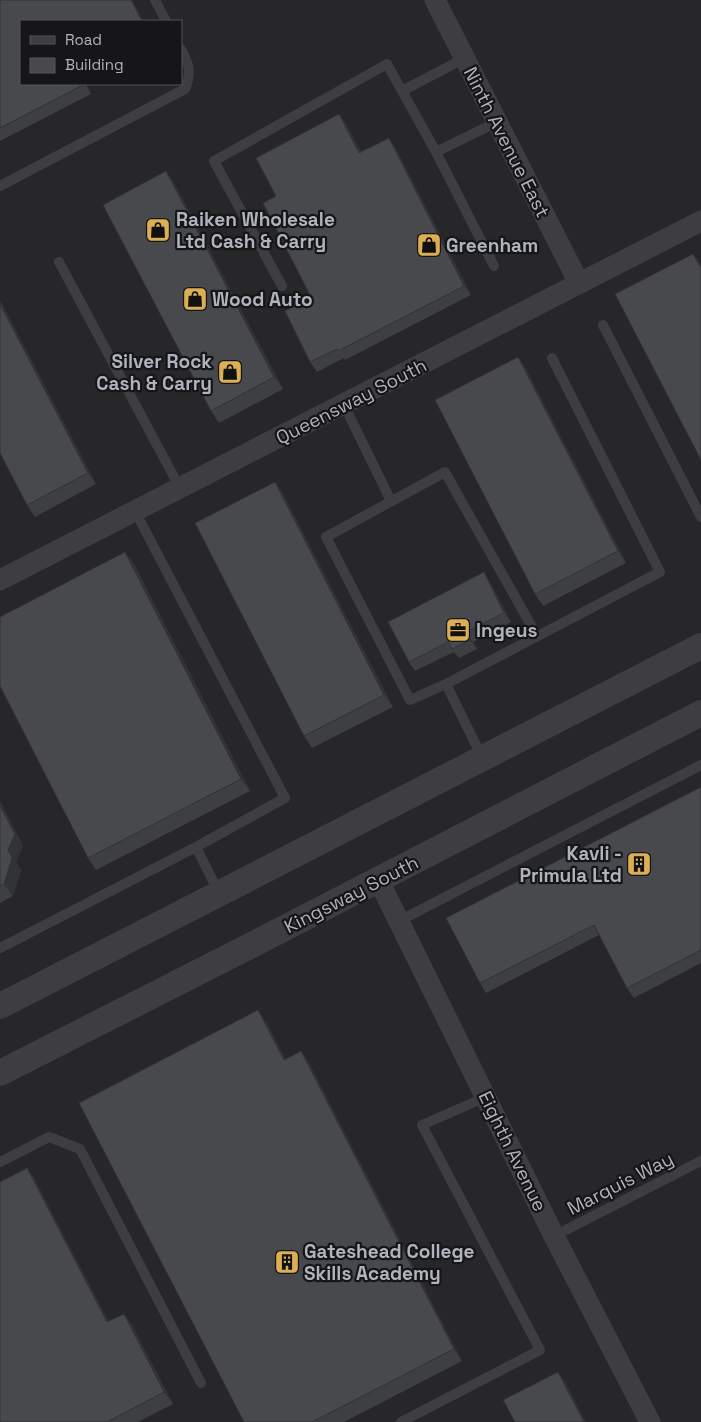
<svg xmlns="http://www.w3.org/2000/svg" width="701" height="1422" font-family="'Space Grotesk',sans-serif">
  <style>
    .built { fill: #27272a; fill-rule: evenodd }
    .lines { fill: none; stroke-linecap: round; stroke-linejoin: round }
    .service { stroke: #3d3d42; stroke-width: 10 }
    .minor { stroke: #3d3d42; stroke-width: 21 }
    .tertiary { stroke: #3d3d42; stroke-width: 26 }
    .wall { fill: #3e3f42 }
    .shaded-wall { fill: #323336 }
    .building { fill: #48494d; stroke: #323336 }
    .labels { text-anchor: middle; stroke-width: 4.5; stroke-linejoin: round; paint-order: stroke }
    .street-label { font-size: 19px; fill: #afb3bb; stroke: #161618 }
    .poi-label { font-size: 19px; font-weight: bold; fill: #afb3bb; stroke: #161618; text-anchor: start }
  </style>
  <rect width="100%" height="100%" fill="#1b1b1d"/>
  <path class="built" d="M0,0H701V1422H0ZM21,21H181V84H21Z"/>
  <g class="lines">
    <path class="service" d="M155,0L166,21
      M402,91L465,58
      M436,152L497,122
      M0,186L185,89C192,72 189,64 181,49
      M59,262L180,488
      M282,286L214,161L387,64L436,152L494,266
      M603,325L701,517
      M344,405L391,501
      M135,511L285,798L196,847
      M446,684L410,700L326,537L445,472L537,636
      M482,757L446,684L660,572L552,358
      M399,921L701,765
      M0,948L196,847L219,893
      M0,1162L49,1137L80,1149L201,1383
      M554,1236L701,1161
      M401,1422L540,1350L422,1125L486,1097"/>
    <path class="minor" d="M435,0L579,283
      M0,580L701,221
      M378,879L554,1236L650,1422"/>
    <path class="tertiary" d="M0,1006L701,646
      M0,1073L242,950L701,713"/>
  </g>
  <path class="wall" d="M0,0H132L143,21H21L86,84L91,94L0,141Z
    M339,114L346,124L361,152L389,138L395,147L471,295L345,360L344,358L317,372L310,362L311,297Z
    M174,183L283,389L219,423L211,411Z
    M0,300L96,484L35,517L27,505Z
    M518,357L526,369L626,563L543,606L535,594Z
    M275,482L283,494L393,707L312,748L304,736Z
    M125,552L134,564L250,791L96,870L88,858Z
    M484,572L490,582L511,622L473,642L477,649L459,658L454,652L415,671L409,662Z
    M701,787V963L634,998L627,988L599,935L486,993L480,983Z
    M0,801L23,846L16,862L21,870L13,896L0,903Z
    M266,1022L285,1059L309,1063L462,1361L344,1422H244Z
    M27,1168L35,1180L108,1321L124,1314L132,1325L173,1404L138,1422H0Z"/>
  <path class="shaded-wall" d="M131,0H132L143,21H142Z
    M85,84H86L91,94Z
    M339,114L346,124L366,162L359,153Z
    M389,138L395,147L471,295L464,286Z
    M166,171L174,183L283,389L274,377Z
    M693,254L701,264V268Z
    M0,300L96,484L88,473L0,304Z
    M518,357L526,369L626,563L618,551Z
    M275,482L283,494L393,707L384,695Z
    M125,552L134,564L250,791L241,779Z
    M484,572L490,582L511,622L504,613Z
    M466,632L473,642L477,649L470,640Z
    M0,801L23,846L16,862L21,870L13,896L4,884Z
    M258,1010L266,1022L292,1072L284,1060Z
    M301,1051L309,1063L462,1361L454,1349Z
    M27,1168L35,1180L115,1334L107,1322Z
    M124,1314L132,1325L173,1404L164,1392Z
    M558,1372L566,1383L586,1422H584Z"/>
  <path class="building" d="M0,0H131L142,21H21V84H85L0,128Z
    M339,114L359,153L389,138L464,286L338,351L337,349L310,362L285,311L311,297L263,203L276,196L256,158Z
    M166,171L274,377L211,411L103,205Z
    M693,254L701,268V460L615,294Z
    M0,304L88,473L27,505L0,453Z
    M518,357L618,551L535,594L435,400Z
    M275,482L384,695L304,736L195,523Z
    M125,552L241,779L88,858L0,686V617Z
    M484,572L504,613L466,632L470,640L452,649L448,642L409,662L388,622Z
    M701,787V950L627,988L594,925L480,983L446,918Z
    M0,806L15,834L8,850L12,858L4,884L0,886Z
    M258,1010L284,1060L301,1051L454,1349L312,1422H244L79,1103Z
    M27,1168L107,1322L124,1314L164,1392L107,1422H0V1182Z
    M558,1372L584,1422H515L503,1400Z"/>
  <defs>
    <symbol id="shop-square" viewBox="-11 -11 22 22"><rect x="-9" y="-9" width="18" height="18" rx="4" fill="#ddaf54" stroke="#161618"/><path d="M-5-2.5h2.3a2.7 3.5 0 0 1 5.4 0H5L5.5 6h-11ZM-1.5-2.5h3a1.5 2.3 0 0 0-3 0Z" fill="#111"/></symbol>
    <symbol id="office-square" viewBox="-11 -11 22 22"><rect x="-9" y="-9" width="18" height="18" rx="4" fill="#ddaf54" stroke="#161618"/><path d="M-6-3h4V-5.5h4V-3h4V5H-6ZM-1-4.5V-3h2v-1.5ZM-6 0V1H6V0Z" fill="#111"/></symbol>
    <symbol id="building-square" viewBox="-11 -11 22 22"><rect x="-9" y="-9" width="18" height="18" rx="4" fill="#ddaf54" stroke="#161618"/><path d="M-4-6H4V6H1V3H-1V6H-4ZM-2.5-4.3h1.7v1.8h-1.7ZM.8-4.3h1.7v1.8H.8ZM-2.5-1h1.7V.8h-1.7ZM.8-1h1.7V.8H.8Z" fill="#111"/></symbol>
  </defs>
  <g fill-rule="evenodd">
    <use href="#shop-square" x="144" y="216" width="28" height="28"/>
    <use href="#shop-square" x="415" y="231" width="28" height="28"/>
    <use href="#shop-square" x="181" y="285" width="28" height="28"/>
    <use href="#shop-square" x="216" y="358" width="28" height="28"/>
    <use href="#office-square" x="444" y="616" width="28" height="28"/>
    <use href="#building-square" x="625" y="850" width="28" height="28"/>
    <use href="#building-square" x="273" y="1248" width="28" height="28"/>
  </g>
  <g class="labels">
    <g class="street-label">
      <text transform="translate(507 142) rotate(63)" y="7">Ninth Avenue East</text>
      <text transform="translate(351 401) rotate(-27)" y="7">Queensway South</text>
      <text transform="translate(351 894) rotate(-27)" y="7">Kingsway South</text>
      <text transform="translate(513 1151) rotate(64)" y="7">Eighth Avenue</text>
      <text transform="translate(620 1183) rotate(-27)" y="7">Marquis Way</text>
    </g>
    <g class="poi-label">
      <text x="176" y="226">Raiken Wholesale<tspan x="176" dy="22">Ltd Cash &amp; Carry</tspan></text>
      <text x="446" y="252">Greenham</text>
      <text x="212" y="306">Wood Auto</text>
      <text x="212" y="368" text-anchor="end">Silver Rock<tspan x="212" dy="22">Cash &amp; Carry</tspan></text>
      <text x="476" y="637">Ingeus</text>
      <text x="622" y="860" text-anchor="end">Kavli -<tspan x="622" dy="22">Primula Ltd</tspan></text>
      <text x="304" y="1258">Gateshead College<tspan x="304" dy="22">Skills Academy</tspan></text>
    </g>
  </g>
  <rect x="20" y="20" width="162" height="65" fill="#161618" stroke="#535559"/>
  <rect x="30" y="36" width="25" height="8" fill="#3d3d42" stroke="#535559"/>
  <text x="65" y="45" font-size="15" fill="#afb3bb">Road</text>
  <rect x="30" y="58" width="25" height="15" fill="#48494d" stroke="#535559"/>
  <text x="65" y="70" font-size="15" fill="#afb3bb">Building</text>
</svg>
